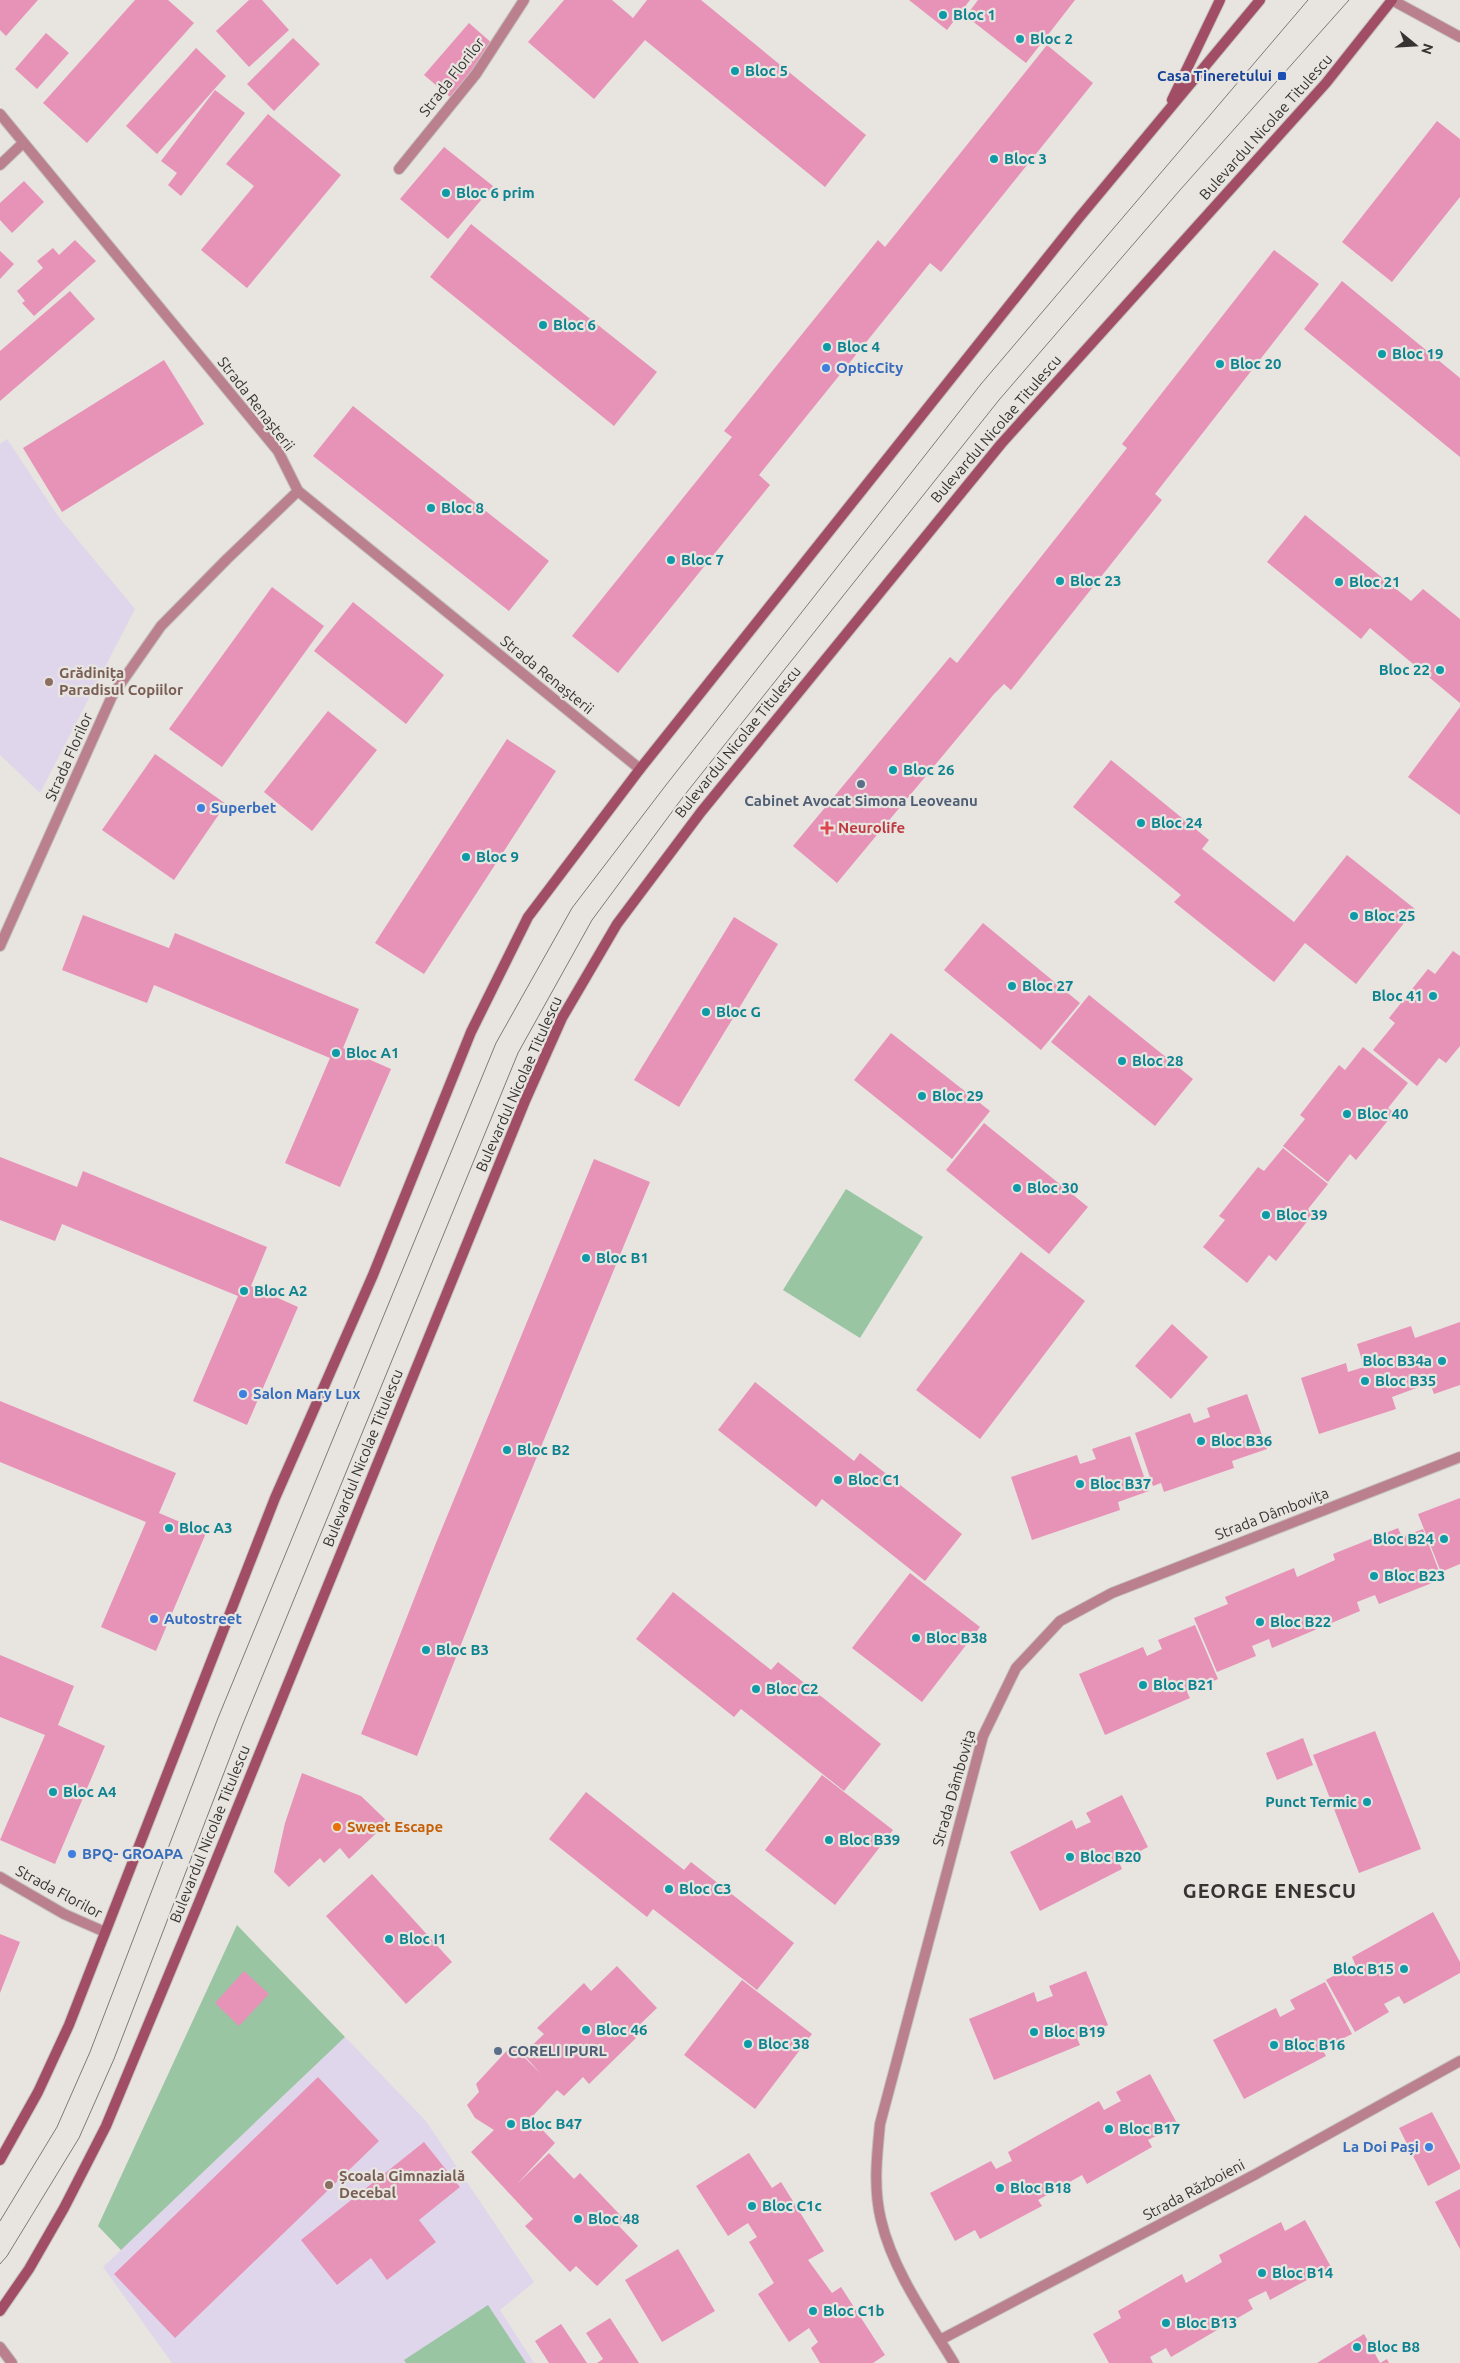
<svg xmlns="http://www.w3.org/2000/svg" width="1460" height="2363" font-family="Ubuntu,sans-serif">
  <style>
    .education { fill: #e0d6eb }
    .green { fill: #99c5a3 }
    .building { fill: #e693b7 }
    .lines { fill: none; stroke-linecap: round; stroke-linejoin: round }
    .minor-casing { stroke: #c4c1bc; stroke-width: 12 }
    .tertiary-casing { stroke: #c4c1bc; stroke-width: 12 }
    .secondary-casing { stroke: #c4c1bc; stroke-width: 12 }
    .minor { stroke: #bb808e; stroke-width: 10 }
    .tertiary { stroke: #bb808e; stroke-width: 10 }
    .secondary { stroke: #a14d65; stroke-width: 10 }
    .tram { stroke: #7d7b78; stroke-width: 1 }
    .culture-dot { fill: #0f9aa8; stroke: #e8e4df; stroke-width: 2 }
    .transit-dot { fill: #1a4fb4; stroke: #e8e4df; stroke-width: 2 }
    .shop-dot { fill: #3f7fe0; stroke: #e8e4df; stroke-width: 2 }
    .education-dot { fill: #8d6e63; stroke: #e8e4df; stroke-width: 2 }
    .service-dot { fill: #5c6f8a; stroke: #e8e4df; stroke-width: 2 }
    .health-dot { fill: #e0444e; stroke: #e8e4df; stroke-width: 2 }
    .food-dot { fill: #e8710a; stroke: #e8e4df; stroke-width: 2 }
    .labels { text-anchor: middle; stroke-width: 4.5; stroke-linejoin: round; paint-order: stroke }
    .culture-label { font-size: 15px; font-weight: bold; fill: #0d838f; stroke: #e8e4df; text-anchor: start }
    .transit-label { font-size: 15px; font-weight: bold; fill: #164399; stroke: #e8e4df; text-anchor: end }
    .street-label { font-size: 15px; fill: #353432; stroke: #e8e4df }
    .shop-label { font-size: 15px; font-weight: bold; fill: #366cbe; stroke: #e8e4df; text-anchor: start }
    .education-label { font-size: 15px; font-weight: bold; fill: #785e54; stroke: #e8e4df; text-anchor: start }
    .service-label { font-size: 15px; font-weight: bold; fill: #4e5e75; stroke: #e8e4df }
    .health-label { font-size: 15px; font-weight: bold; fill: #be3a42; stroke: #e8e4df; text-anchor: start }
    .food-label { font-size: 15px; font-weight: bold; fill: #c56008; stroke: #e8e4df; text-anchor: start }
    .district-label { font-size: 20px; font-weight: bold; letter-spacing: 1px; fill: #353432; stroke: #e8e4df }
  </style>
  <rect width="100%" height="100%" fill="#e8e4df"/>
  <path class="education" d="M7,439L58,516L135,609L40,793L0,755V444Z
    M345,2037L426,2121L534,2282L500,2310L534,2363H172L103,2267Z"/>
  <path class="green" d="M846,1189L923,1237L860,1338L783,1290Z
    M237,1925L345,2037L121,2250L98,2226Z
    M488,2305L526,2363H406L404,2360Z"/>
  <path class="building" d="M0,0H38L6,36L0,30Z
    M135,0H168L194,23L87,143L43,103Z
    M249,0H262L289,30L249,67L216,31Z
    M564,0H612L633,18L647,0H701L866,135L825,187L645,40L594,99L528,42Z
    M909,0H970L947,30Z
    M978,0H1075L1026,63L966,16Z
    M469,23L494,45L450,97L424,75Z
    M46,33L69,53L37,89L15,69Z
    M293,38L320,64L274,111L247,84Z
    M1047,45L1093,83L941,272L930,263L759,475L770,485L618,673L572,636L732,437L724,431L878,240L885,247Z
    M196,48L226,76L157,154L126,126Z
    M215,90L245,113L181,196L168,185L177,173L161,161Z
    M268,114L341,175L247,288L201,250L254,186L226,164Z
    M1437,121L1460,139V197L1392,282L1342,242Z
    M444,147L493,186L448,239L400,199Z
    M24,181L44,202L12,233L0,220V203Z
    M471,224L657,372L614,426L430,277Z
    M75,240L96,261L34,316L22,303L25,301L17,291L43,268L37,261L53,248L59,255Z
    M1274,250L1319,284L1155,494L1162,500L1011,690L1004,684L994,694L837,883L793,846L950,657L957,663L1127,448L1122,444Z
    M0,251L14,264L0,279Z
    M1342,281L1460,378V457L1304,329Z
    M70,291L95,319L0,401V351Z
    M164,360L204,424L62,512L23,448Z
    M353,406L549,561L509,611L313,456Z
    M1305,515L1411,601L1423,589L1460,619V703L1370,628L1361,639L1267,562Z
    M272,587L324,626L222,767L169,729Z
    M353,602L444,675L406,724L314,651Z
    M1460,707V815L1408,777Z
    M328,711L377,750L312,831L264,792Z
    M507,739L556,771L424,974L375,943Z
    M155,754L226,804L174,880L102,830Z
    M1111,760L1209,840L1202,849L1294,922L1347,855L1415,909L1356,984L1305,943L1274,982L1174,902L1181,895L1073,807Z
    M83,915L169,948L175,933L359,1009L343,1048L391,1069L340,1187L285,1163L330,1058L154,985L147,1003L62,970Z
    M734,917L778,944L679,1107L634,1080Z
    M983,923L1080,1003L1041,1050L944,970Z
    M1453,951L1460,956V1046L1446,1063L1439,1058L1417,1086L1373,1050L1395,1023L1389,1018L1428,969L1435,974Z
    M1089,995L1193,1079L1155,1126L1051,1042Z
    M891,1033L990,1111L952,1159L854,1080Z
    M1363,1047L1408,1083L1388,1108L1394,1113L1356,1160L1350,1154L1328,1182L1283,1146L1305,1119L1300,1115L1339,1065L1345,1070Z
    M984,1123L1088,1207L1049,1254L946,1170Z
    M1283,1148L1328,1184L1308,1209L1313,1214L1276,1261L1269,1255L1247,1283L1203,1247L1225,1220L1219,1216L1258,1167L1264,1171Z
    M0,1157L77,1187L83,1171L267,1247L251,1286L298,1307L247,1425L193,1401L238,1296L62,1224L55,1241L0,1220Z
    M594,1159L650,1182L492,1566L417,1756L361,1734L436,1543Z
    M1021,1252L1085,1301L980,1439L916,1390Z
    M1460,1322V1385L1434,1394L1430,1383L1392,1397L1396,1409L1319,1434L1301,1378L1346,1363L1348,1372L1364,1367L1357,1344L1411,1326L1415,1338Z
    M1172,1324L1208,1357L1171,1399L1135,1366Z
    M755,1382L854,1461L860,1453L962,1534L925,1581L822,1499L816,1507L718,1430Z
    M1247,1394L1267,1449L1232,1461L1234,1468L1164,1492L1161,1483L1153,1486L1135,1433L1190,1413L1194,1423L1210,1417L1207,1408Z
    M0,1401L176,1473L159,1513L206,1533L156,1651L101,1627L146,1522L0,1462Z
    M1130,1436L1149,1491L1118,1502L1120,1510L1032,1540L1011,1477L1077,1455L1080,1464L1096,1459L1092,1449Z
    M1460,1498V1564L1441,1572L1418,1514Z
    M1398,1528L1402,1537L1423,1529L1442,1579L1379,1604L1375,1595L1357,1602L1360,1611L1272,1648L1269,1639L1252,1646L1256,1656L1217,1672L1194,1618L1228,1604L1225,1597L1294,1568L1297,1577L1335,1560L1333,1554Z
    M910,1573L980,1627L922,1702L852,1648Z
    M673,1592L771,1670L778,1662L881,1744L844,1791L741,1709L734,1717L636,1639Z
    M1195,1625L1218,1679L1187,1692L1190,1698L1105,1735L1079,1674L1143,1647L1147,1656L1162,1649L1158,1640Z
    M0,1655L74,1686L58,1725L105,1746L55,1864L0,1840L45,1735L0,1717Z
    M1375,1731L1421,1849L1359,1873L1313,1755Z
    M1303,1738L1313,1765L1277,1780L1266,1753Z
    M302,1773L361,1796L388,1822L349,1859L340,1848L324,1863L320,1858L289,1887L274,1872L285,1823Z
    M822,1775L893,1830L835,1905L765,1850Z
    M586,1792L684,1870L691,1862L794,1943L757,1990L653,1909L647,1917L549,1839Z
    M1122,1795L1148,1847L1119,1862L1122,1869L1040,1911L1010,1852L1072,1820L1076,1829L1091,1822L1086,1813Z
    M372,1874L452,1962L406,2004L326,1916Z
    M1433,1912L1460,1962V1973L1404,2004L1399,1996L1384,2004L1389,2012L1355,2032L1326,1980L1355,1964L1352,1957Z
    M0,1934L20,1942L0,1993Z
    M617,1966L657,2008L631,2033L636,2038L589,2084L583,2077L564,2096L557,2090L531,2118L555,2143L517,2184L549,2153L574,2179L580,2173L625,2220L619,2226L638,2246L597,2286L576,2266L570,2272L525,2226L533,2219L471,2152L494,2130L475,2118L467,2105L479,2092L476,2084L512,2045L541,2074L523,2054L544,2034L537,2028L584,1983L591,1991Z
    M244,1971L269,1994L239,2026L215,2003Z
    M1086,1971L1108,2025L1077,2038L1080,2045L994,2080L969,2019L1034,1992L1037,2002L1053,1996L1049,1986Z
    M742,1980L812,2034L755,2109L684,2055Z
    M1325,1982L1352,2034L1322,2049L1326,2056L1244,2099L1213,2040L1276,2008L1280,2017L1295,2009L1290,2000Z
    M1150,2074L1178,2125L1148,2140L1152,2147L1087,2184L1082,2175L1038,2200L1042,2206L980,2239L975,2230L955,2241L930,2193L991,2161L996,2169L1012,2161L1008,2152L1099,2101L1104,2110L1121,2101L1116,2092Z
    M318,2077L379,2141L175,2338L114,2274Z
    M1432,2112L1460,2165V2169L1428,2186L1399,2128Z
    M424,2142L460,2187L419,2220L436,2242L387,2280L371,2258L337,2285L301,2240Z
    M749,2153L772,2188L781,2182L824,2251L808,2260L832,2293L841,2287L885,2355L873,2363H820L811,2348L818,2342L809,2328L789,2342L758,2294L774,2283L749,2242L757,2237L748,2223L728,2236L696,2186Z
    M1460,2189V2249L1435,2202Z
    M1305,2220L1331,2267L1270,2300L1266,2291L1248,2300L1253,2309L1171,2357L1166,2348L1150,2357L1153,2363H1109L1093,2334L1121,2318L1118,2311L1182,2274L1186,2283L1222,2262L1219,2255L1281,2222L1285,2231Z
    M678,2249L715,2311L662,2342L625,2280Z
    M610,2318L639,2363H597L603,2359L586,2333Z
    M561,2324L587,2363H549L535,2341Z
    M1364,2334L1380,2363L1387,2359L1389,2363H1317Z"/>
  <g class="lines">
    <defs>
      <path id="minor" d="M0,114L278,451L298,491L640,769
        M0,165L23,143
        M399,169L476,74L524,0
        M0,946L112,696L161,626L227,559L298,491
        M0,1877L64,1914L105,1932
        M940,2340L1256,2174L1460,2061
        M0,2347L12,2363
        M954,2363C927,2318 893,2271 881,2220C873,2188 877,2155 880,2124L983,1736L1016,1668L1060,1621L1112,1593L1460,1457"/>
      <path id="tertiary" d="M1392,0L1460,37"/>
      <path id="secondary" d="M1172,100L1220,0
        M0,2160L38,2092L69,2025L275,1498L373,1275L471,1032L528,917L640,769L1078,219L1260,0
        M0,2311L29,2269L64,2208L106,2126L197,1907L525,1101L562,1018L617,924L701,812L1001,444L1326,83L1392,0"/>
    </defs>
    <use href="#minor" class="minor-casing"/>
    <use href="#tertiary" class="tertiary-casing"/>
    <use href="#secondary" class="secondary-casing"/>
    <use href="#minor" class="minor"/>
    <use href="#tertiary" class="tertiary"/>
    <use href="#secondary" class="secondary"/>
    <path class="tram" d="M0,2221L57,2127L90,2052L218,1718L496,1043L572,908L666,785L981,384L1308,0
      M0,2264L7,2256L79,2138L114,2059L242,1726L518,1053L592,920L683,797L999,400L1180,190L1349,0"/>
  </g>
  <g class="culture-dot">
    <circle cx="943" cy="15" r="5"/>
    <circle cx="1020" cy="39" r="5"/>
    <circle cx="735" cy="71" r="5"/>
    <circle cx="994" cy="159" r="5"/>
    <circle cx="446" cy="193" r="5"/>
    <circle cx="543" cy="325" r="5"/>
    <circle cx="827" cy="347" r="5"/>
    <circle cx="1382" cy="354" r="5"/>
    <circle cx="1220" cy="364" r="5"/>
    <circle cx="431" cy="508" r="5"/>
    <circle cx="671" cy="560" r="5"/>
    <circle cx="1060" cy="581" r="5"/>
    <circle cx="1339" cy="582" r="5"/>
    <circle cx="1440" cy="670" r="5"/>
    <circle cx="893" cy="770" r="5"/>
    <circle cx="1141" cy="823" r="5"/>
    <circle cx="466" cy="857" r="5"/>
    <circle cx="1354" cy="916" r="5"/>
    <circle cx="1012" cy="986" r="5"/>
    <circle cx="1433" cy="996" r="5"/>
    <circle cx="706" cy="1012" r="5"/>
    <circle cx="336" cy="1053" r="5"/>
    <circle cx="1122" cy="1061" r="5"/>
    <circle cx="922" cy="1096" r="5"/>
    <circle cx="1347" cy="1114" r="5"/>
    <circle cx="1017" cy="1188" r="5"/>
    <circle cx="1266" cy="1215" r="5"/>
    <circle cx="586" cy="1258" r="5"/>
    <circle cx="244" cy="1291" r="5"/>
    <circle cx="1442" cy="1361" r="5"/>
    <circle cx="1365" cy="1381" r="5"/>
    <circle cx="1201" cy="1441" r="5"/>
    <circle cx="507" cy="1450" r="5"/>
    <circle cx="838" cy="1480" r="5"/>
    <circle cx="1080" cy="1484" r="5"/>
    <circle cx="169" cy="1528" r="5"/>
    <circle cx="1444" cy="1539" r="5"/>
    <circle cx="1374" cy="1576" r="5"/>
    <circle cx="1260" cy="1622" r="5"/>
    <circle cx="916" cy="1638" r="5"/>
    <circle cx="426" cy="1650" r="5"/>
    <circle cx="1143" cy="1685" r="5"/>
    <circle cx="756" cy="1689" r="5"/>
    <circle cx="53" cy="1792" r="5"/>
    <circle cx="1367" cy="1802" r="5"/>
    <circle cx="829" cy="1840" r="5"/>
    <circle cx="1070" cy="1857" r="5"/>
    <circle cx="669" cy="1889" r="5"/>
    <circle cx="389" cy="1939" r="5"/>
    <circle cx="1404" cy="1969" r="5"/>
    <circle cx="586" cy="2030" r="5"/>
    <circle cx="1034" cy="2032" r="5"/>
    <circle cx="748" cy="2044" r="5"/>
    <circle cx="1274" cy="2045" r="5"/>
    <circle cx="511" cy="2124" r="5"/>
    <circle cx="1109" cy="2129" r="5"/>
    <circle cx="1000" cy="2188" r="5"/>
    <circle cx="752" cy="2206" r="5"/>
    <circle cx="578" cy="2219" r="5"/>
    <circle cx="1262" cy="2273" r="5"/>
    <circle cx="813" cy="2311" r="5"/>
    <circle cx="1166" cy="2323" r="5"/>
    <circle cx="1357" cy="2347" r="5"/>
  </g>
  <rect class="transit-dot" x="1277" y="71" width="10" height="10" rx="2.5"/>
  <g class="shop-dot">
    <circle cx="826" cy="368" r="5"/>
    <circle cx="201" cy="808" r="5"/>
    <circle cx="243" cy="1394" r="5"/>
    <circle cx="154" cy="1619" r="5"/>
    <circle cx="72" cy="1854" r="5"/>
    <circle cx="1429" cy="2147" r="5"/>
  </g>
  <g class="education-dot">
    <circle cx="49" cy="682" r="5"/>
    <circle cx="329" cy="2185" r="5"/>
  </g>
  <g class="service-dot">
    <circle cx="861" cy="784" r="5"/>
    <circle cx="498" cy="2051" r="5"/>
  </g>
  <path class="health-dot" d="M824.5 820.5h5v5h5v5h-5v5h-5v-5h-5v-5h5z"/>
  <circle class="food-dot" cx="337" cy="1827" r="5"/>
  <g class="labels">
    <g class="culture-label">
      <text x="953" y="20">Bloc 1</text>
      <text x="1030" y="44">Bloc 2</text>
      <text x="745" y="76">Bloc 5</text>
      <text x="1004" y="164">Bloc 3</text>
      <text x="456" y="198">Bloc 6 prim</text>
      <text x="553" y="330">Bloc 6</text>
      <text x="837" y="352">Bloc 4</text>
      <text x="1392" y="359">Bloc 19</text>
      <text x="1230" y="369">Bloc 20</text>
      <text x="441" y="513">Bloc 8</text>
      <text x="681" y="565">Bloc 7</text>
      <text x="1070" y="586">Bloc 23</text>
      <text x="1349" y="587">Bloc 21</text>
      <text x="1430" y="675" text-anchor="end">Bloc 22</text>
      <text x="903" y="775">Bloc 26</text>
      <text x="1151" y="828">Bloc 24</text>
      <text x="476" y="862">Bloc 9</text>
      <text x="1364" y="921">Bloc 25</text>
      <text x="1022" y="991">Bloc 27</text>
      <text x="1423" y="1001" text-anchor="end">Bloc 41</text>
      <text x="716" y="1017">Bloc G</text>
      <text x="346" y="1058">Bloc A1</text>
      <text x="1132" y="1066">Bloc 28</text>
      <text x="932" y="1101">Bloc 29</text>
      <text x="1357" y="1119">Bloc 40</text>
      <text x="1027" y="1193">Bloc 30</text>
      <text x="1276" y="1220">Bloc 39</text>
      <text x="596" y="1263">Bloc B1</text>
      <text x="254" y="1296">Bloc A2</text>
      <text x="1432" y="1366" text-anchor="end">Bloc B34a</text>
      <text x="1375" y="1386">Bloc B35</text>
      <text x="1211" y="1446">Bloc B36</text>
      <text x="517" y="1455">Bloc B2</text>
      <text x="848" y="1485">Bloc C1</text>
      <text x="1090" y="1489">Bloc B37</text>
      <text x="179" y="1533">Bloc A3</text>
      <text x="1434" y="1544" text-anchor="end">Bloc B24</text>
      <text x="1384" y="1581">Bloc B23</text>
      <text x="1270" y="1627">Bloc B22</text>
      <text x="926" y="1643">Bloc B38</text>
      <text x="436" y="1655">Bloc B3</text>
      <text x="1153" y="1690">Bloc B21</text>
      <text x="766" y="1694">Bloc C2</text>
      <text x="63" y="1797">Bloc A4</text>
      <text x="1357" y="1807" text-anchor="end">Punct Termic</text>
      <text x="839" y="1845">Bloc B39</text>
      <text x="1080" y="1862">Bloc B20</text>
      <text x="679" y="1894">Bloc C3</text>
      <text x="399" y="1944">Bloc I1</text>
      <text x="1394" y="1974" text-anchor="end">Bloc B15</text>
      <text x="596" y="2035">Bloc 46</text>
      <text x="1044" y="2037">Bloc B19</text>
      <text x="758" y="2049">Bloc 38</text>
      <text x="1284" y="2050">Bloc B16</text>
      <text x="521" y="2129">Bloc B47</text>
      <text x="1119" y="2134">Bloc B17</text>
      <text x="1010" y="2193">Bloc B18</text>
      <text x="762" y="2211">Bloc C1c</text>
      <text x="588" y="2224">Bloc 48</text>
      <text x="1272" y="2278">Bloc B14</text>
      <text x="823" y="2316">Bloc C1b</text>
      <text x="1176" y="2328">Bloc B13</text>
      <text x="1367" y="2352">Bloc B8</text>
    </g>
    <g class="transit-label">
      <text x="1272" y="81">Casa Tineretului</text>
    </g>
    <g class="street-label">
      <text transform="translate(452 77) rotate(-52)" y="5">Strada Florilor</text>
      <text transform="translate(1266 127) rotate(-48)" y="5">Bulevardul Nicolae Titulescu</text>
      <text transform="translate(256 404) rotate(52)" y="5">Strada Renașterii</text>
      <text transform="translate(996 429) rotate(-49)" y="5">Bulevardul Nicolae Titulescu</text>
      <text transform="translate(547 675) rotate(39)" y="5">Strada Renașterii</text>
      <text transform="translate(738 742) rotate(-51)" y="5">Bulevardul Nicolae Titulescu</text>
      <text transform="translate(69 757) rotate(-66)" y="5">Strada Florilor</text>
      <text transform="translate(519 1084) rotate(-66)" y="5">Bulevardul Nicolae Titulescu</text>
      <text transform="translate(363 1458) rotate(-68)" y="5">Bulevardul Nicolae Titulescu</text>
      <text transform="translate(1272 1514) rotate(-21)" y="5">Strada Dâmbovița</text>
      <text transform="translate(954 1788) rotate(-74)" y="5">Strada Dâmbovița</text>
      <text transform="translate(210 1834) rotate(-68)" y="5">Bulevardul Nicolae Titulescu</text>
      <text transform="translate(59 1892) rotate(28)" y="5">Strada Florilor</text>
      <text transform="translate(1194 2190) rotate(-28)" y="5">Strada Războieni</text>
    </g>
    <g class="shop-label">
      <text x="836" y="373">OpticCity</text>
      <text x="211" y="813">Superbet</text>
      <text x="253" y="1399">Salon Mary Lux</text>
      <text x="164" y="1624">Autostreet</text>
      <text x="82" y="1859">BPQ- GROAPA</text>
      <text x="1419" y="2152" text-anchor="end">La Doi Pași</text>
    </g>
    <g class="education-label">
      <text x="59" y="678">Grădinița<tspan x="59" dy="17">Paradisul Copiilor</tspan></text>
      <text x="339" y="2181">Școala Gimnazială<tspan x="339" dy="17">Decebal</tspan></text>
    </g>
    <g class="service-label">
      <text x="861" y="806">Cabinet Avocat Simona Leoveanu</text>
      <text x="508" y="2056" text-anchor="start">CORELI IPURL</text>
    </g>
    <g class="health-label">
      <text x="838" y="833">Neurolife</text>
    </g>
    <g class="food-label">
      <text x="347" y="1832">Sweet Escape</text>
    </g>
    <g class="district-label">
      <text x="1270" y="1898">GEORGE ENESCU</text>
    </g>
  </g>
  <g transform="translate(1415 45) rotate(108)" stroke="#e8e4df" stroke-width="4" paint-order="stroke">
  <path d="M0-4L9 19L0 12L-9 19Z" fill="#353432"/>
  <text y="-8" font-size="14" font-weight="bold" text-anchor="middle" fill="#353432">N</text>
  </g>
</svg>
